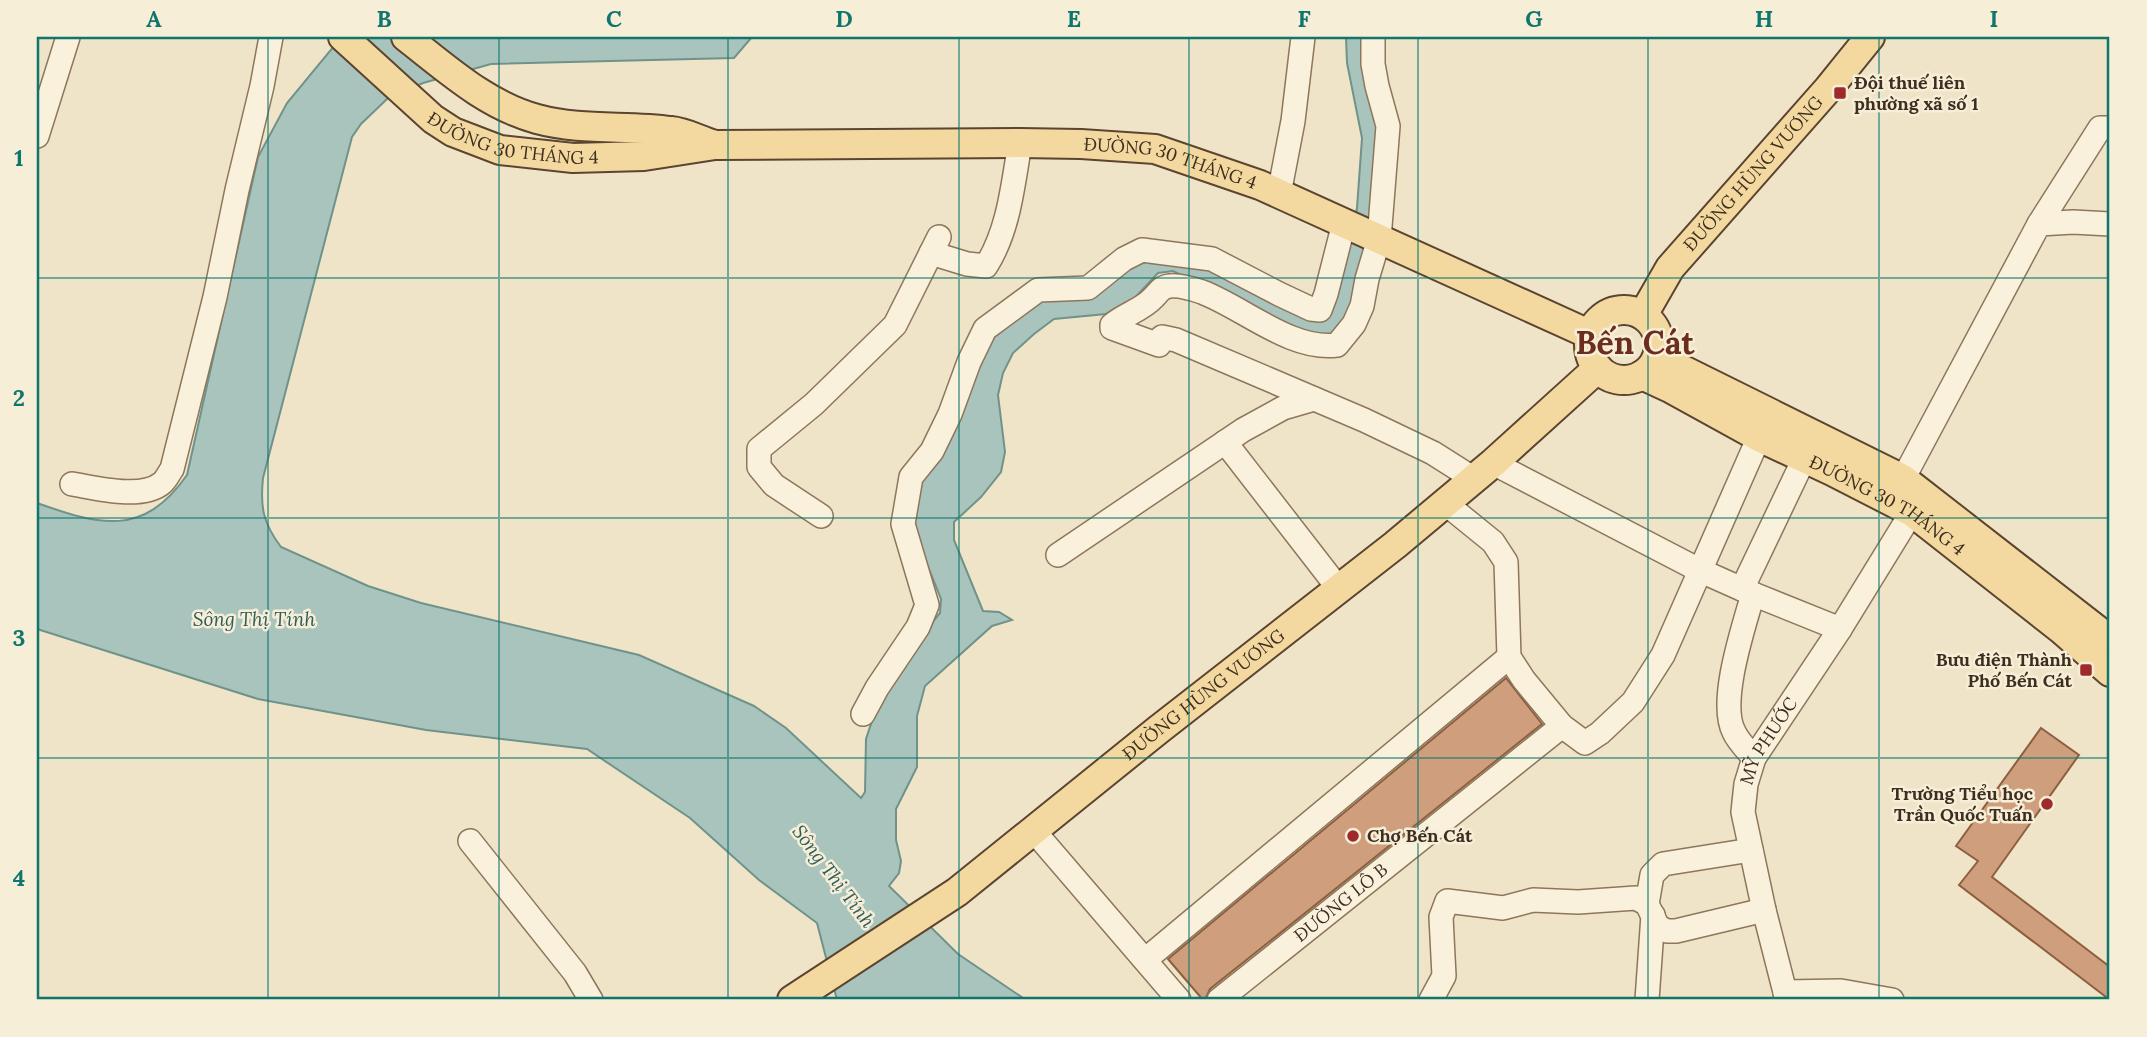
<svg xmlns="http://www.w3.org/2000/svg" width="2147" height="1037" font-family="Lora,serif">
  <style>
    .water { fill: #a9c4bc; stroke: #6f938a; stroke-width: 2 }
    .building { fill: #cf9f7d; stroke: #8d5f41; stroke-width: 2 }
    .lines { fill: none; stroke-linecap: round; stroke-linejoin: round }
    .minor-casing { stroke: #8d765c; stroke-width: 26 }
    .major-casing { stroke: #5b4430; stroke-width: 32 }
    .minor { stroke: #faf1dc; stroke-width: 23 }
    .major { stroke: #f3d9a0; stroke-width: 28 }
    .grid { fill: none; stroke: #0f766e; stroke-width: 2; stroke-opacity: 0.55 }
    .poi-dot { fill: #9e2a2b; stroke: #f7eed8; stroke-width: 2.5 }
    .labels { text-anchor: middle; stroke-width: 5; stroke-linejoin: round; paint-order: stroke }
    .poi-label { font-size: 18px; font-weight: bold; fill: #3d2e20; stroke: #f7eed8; text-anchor: start }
    .street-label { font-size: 18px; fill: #3d2e20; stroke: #f7eed8 }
    .water-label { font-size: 19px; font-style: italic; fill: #2f5d5a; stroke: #f7eed8 }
    .town-label { font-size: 32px; font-weight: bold; fill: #6b2e1e; stroke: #f7eed8 }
    .neatline { fill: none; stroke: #0f766e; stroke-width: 2.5 }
    .grid-label { font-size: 23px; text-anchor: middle; font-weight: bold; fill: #0f766e }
  </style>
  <rect width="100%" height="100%" fill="#f0e4c8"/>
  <path class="water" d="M354,37H752L734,58L491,64L423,83L387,99L361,124L352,137L263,478C260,507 263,523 281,547L368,586L421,603L639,655L754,706L786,728L861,798L865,792L866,739L874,715L910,649L940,613L941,599L912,527V495L977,355L1000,328L1042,293L1138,257L1208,264L1317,318L1348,250L1357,208L1362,138L1347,63L1346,37H1369L1382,115L1378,206L1344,329L1320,339L1173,271L1158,273L1131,302L1106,314L1054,319L1034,334L1013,353L1003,373L998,395L1005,452L1001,472L981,497L954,522V540L983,611L999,612L1012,620L992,626L925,686L917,716V767L896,809V840L901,861L899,873L889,886L958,954L1026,1000H837L817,923L759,880L690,818L587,749L426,730L258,699L37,629V503C99,525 143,538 187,475L258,157L287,103L334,46Z"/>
  <path class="building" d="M1506,678L1542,724L1210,989L1205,1000H1203L1168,959Z
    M2041,728L2079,755L1992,877L2110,967V1000L1959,885L1978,861L1956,846Z"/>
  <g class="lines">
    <defs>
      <g id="minor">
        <path d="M1373,37V64L1377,86L1388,126L1379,239L1367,279L1362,306L1354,324L1337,345C1291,351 1244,308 1202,292C1193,289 1179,285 1170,286C1161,287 1159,292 1153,298C1142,310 1125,314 1112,325V328L1159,345L1162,337L1176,340L1364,420L1433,453L1474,479"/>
        <path d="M37,136L68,37"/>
        <path d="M1279,194L1293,121L1303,37"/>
        <path d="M2039,224L2100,128H2110"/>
        <path d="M931,253L967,264L986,266C1009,230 1013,184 1020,143"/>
        <path d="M1225,442L1339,589"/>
        <path d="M1493,463L1699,570L1753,594L1840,629"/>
        <path d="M1903,479L2039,224L2073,222L2110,224"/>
        <path d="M72,484C96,488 142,500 162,483C166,480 169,473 172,469L215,297L237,190L262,86L271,37"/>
        <path d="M1445,503L1493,542L1506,562L1509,657L1524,680L1562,726L1585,743L1600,733L1633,702L1663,655L1759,437"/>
        <path d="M821,516L774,485L759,467V449L814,404L895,325L939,237"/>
        <path d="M1058,555L1243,430L1283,408L1314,399"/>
        <path d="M1742,589L1804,459"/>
        <path d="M1753,594C1744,626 1718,702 1734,732C1738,741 1747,750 1754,758"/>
        <path d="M863,714L877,688L918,627L927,605L903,524L911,477L932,451L950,414L969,362L985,329L1038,290L1088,288L1124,259L1142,250L1212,259L1279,294L1311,309L1320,310L1326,294L1344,223"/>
        <path d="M1033,830L1179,1000"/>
        <path d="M470,841L575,973L591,1000"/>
        <path d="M1647,904L1652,875L1663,864L1751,850"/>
        <path d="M1145,960L1509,657"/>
        <path d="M1785,992L1841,991L1892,1000"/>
        <path id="s1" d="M1219,1000L1562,726"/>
        <path d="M1431,1000L1444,976L1441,917L1447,901L1503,908L1533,900L1578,902L1636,898L1647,904L1658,927L1667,931H1676L1764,910"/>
        <path d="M1647,1000L1653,915"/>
        <path id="s2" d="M1787,1000L1764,910L1743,812L1746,784L1754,758L1840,629L1912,512"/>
      </g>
      <g id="major">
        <path id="s3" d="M343,37L433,119L453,132L500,150L573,158L644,156L715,145L1020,143L1081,144L1155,149L1260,185L1591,335"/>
        <path d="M406,37C447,69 486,105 537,119C581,131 627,125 671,131C685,132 699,140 712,144"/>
        <circle cx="1624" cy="345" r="35"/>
        <path id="s4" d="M1643,315L1670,268L1828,89L1870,37"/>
        <path d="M1657,357L1903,479L2110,640"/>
        <path id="s5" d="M1642,375L1670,388L1759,437L1832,471L1912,512L2062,630L2110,672"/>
        <path id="s6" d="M792,1000L957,892L1158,730L1395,545L1493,463L1598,368"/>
      </g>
    </defs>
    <use href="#minor" class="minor-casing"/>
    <use href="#major" class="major-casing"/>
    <use href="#minor" class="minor"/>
    <use href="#major" class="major"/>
  </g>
  <path class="grid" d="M268,37V1000M499,37V1000M728,37V1000M959,37V1000M1189,37V1000M1418,37V1000M1648,37V1000M1879,37V1000M37,278H2110M37,518H2110M37,758H2110"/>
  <g class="poi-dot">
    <rect x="1833" y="86" width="14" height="14" rx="3.5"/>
    <rect x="2079" y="663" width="14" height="14" rx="3.5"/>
    <circle cx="2047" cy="804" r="7"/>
    <circle cx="1353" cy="836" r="7"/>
  </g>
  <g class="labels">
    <g class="poi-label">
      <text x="1854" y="89">Đội thuế liên<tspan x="1854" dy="21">phường xã số 1</tspan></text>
      <text x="2072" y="666" text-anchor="end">Bưu điện Thành<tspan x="2072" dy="21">Phố Bến Cát</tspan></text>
      <text x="2033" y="800" text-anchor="end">Trường Tiểu học<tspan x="2033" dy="21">Trần Quốc Tuấn</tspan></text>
      <text x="1367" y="842">Chợ Bến Cát</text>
    </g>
    <g class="street-label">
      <text dy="6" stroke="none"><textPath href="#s3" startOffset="206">ĐƯỜNG 30 THÁNG 4</textPath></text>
      <text dy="6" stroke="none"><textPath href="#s3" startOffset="870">ĐƯỜNG 30 THÁNG 4</textPath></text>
      <text dy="6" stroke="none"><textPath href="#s4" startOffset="180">ĐƯỜNG HÙNG VƯƠNG</textPath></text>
      <text dy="6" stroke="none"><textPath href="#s5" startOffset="278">ĐƯỜNG 30 THÁNG 4</textPath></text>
      <text dy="6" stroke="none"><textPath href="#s6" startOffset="513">ĐƯỜNG HÙNG VƯƠNG</textPath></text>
      <text dy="6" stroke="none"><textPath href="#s2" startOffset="270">MỸ PHƯỚC</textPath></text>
      <text dy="6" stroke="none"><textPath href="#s1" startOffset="156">ĐƯỜNG LÔ B</textPath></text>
    </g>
    <g class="water-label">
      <text x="254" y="626">Sông Thị Tính</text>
      <text transform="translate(834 876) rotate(53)" y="7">Sông Thị Tính</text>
    </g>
    <g class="town-label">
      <text x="1635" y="354">Bến Cát</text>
    </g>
  </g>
  <rect width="2147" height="1037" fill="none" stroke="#f7eed8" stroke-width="77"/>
  <rect x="38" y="38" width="2070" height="960" class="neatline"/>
  <g class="grid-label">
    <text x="154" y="27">A</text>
    <text x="384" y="27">B</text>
    <text x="614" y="27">C</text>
    <text x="844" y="27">D</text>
    <text x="1074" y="27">E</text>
    <text x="1304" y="27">F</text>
    <text x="1534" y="27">G</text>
    <text x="1764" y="27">H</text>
    <text x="1994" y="27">I</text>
    <text x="19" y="166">1</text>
    <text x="19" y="406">2</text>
    <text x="19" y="646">3</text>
    <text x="19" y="886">4</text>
  </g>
</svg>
